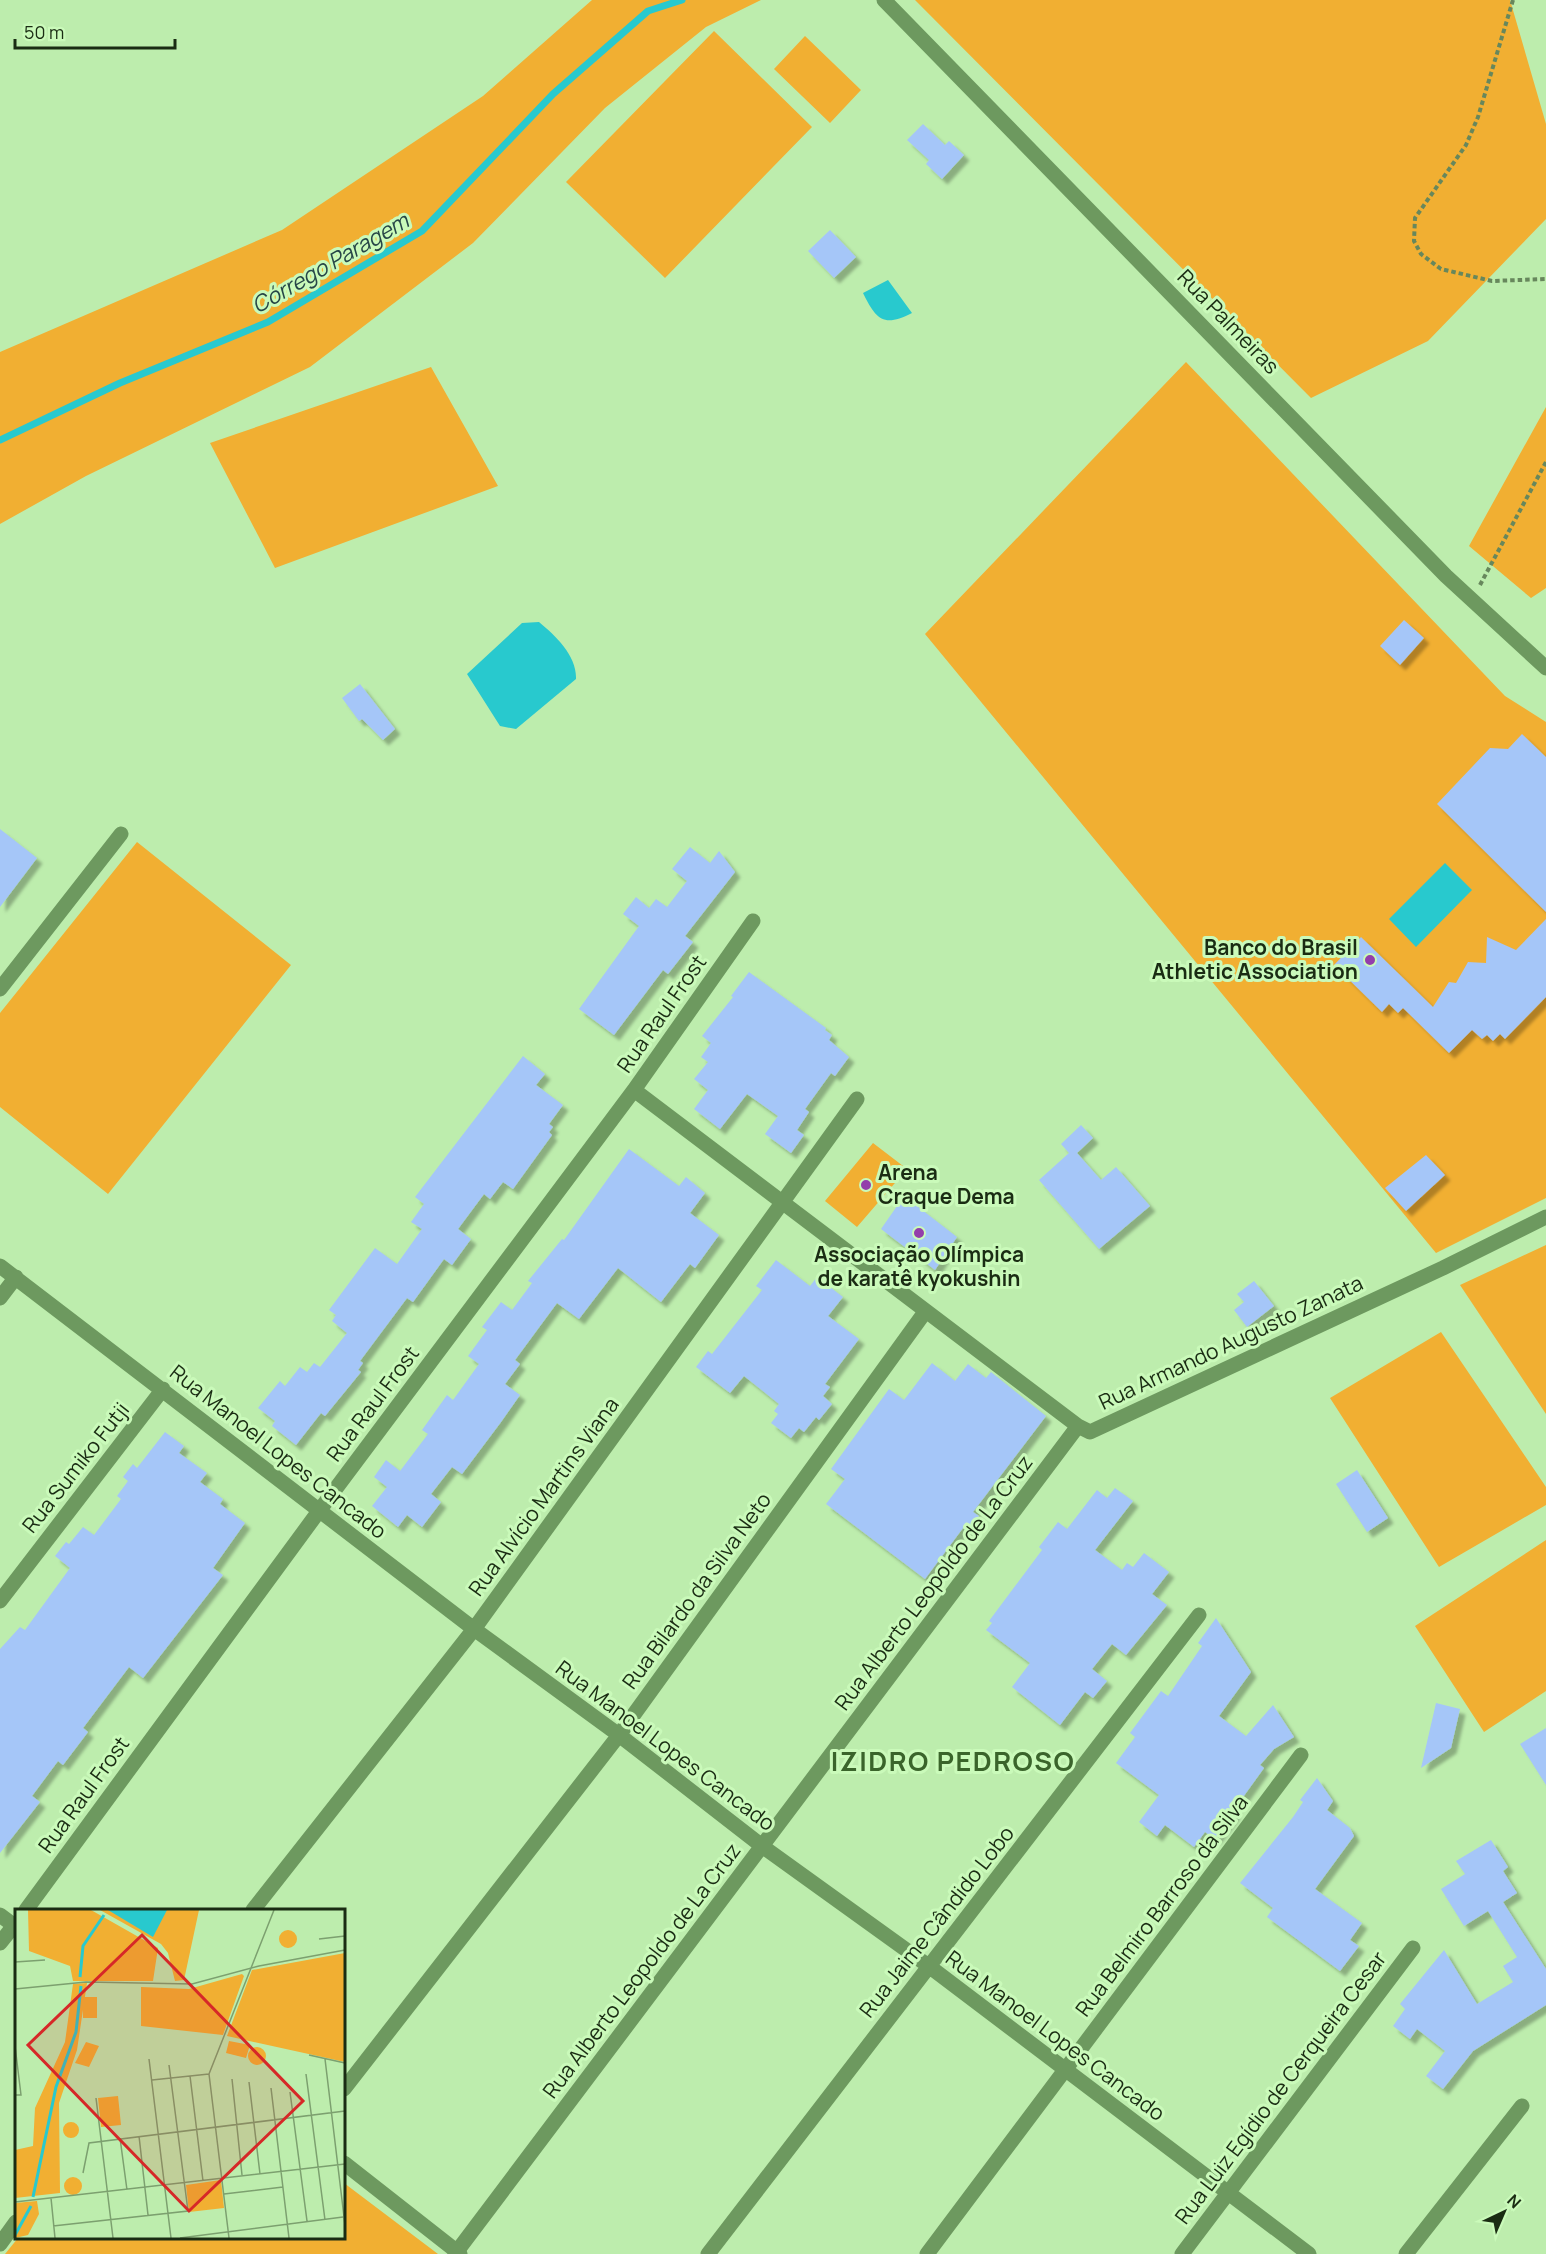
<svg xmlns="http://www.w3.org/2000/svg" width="1546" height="2254" font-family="Manrope,sans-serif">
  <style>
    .green { fill: #f1af32 }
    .water { fill: #28c9ce }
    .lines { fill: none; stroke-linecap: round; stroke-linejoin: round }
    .stream { stroke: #28c9ce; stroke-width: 7 }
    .building { fill: #a5c6f8; filter: url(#shadow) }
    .path { stroke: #67875c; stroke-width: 4; stroke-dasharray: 4.5 3; stroke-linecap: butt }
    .minor { stroke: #6d995f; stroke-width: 15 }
    .tertiary { stroke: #6d995f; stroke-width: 15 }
    .poi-dot { fill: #933eab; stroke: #cafaba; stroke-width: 2 }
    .labels { text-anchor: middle; stroke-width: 6; stroke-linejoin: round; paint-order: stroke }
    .street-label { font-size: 21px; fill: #1a2c13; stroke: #cafaba }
    .poi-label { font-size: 21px; font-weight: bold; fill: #1a2c13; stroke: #cafaba; text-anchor: end }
    .water-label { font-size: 22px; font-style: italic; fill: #274647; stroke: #cafaba }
    .district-label { font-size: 27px; font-weight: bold; letter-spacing: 1.5px; fill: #3a642b; stroke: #cafaba }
    .inset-river { fill: none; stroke: #28c9ce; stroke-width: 3 }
    .inset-road { fill: none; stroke: #7ca06f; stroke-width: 1.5 }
    .view { fill: #d62828; fill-opacity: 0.15; stroke: #d62828; stroke-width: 3 }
    .inset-edge { fill: none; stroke: #1a2c13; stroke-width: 3 }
  </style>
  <defs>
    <filter id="shadow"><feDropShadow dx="5.5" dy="5.5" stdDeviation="1.5" flood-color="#0004"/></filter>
  </defs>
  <rect width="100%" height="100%" fill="#bdedad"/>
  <path class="green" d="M592,0H761L706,27L605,108L473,243L310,367L86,476L0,524V352L282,230L483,96Z
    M915,0H1510L1546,124V219L1428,341L1311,398Z
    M714,31L812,127L665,278L566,182Z
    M805,36L861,90L830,123L774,69Z
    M1186,362L1505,696L1546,722V1198L1436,1253L925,634Z
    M431,367L498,486L275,568L210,443Z
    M1546,407V588L1531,598L1469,546Z
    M137,842L291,965L108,1194L0,1107V1013Z
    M873,1143L907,1169L857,1227L825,1201Z
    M1546,1245V1414L1460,1285Z
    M1441,1332L1546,1487V1505L1439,1567L1330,1398Z
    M1546,1540V1691L1484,1732L1415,1626Z
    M344,2183L438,2254H5L18,2238H344Z"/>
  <path class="water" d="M888,280L912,313C883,328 876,319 863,293Z
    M539,622C556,636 577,656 576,679L516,729L500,726L467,674L522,623Z
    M1445,863L1472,890L1416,947L1389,919Z"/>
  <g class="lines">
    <path class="stream" d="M0,440L120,383L268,322L422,231L553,94L648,11L682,0"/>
  </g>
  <path class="building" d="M923,124L945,145L949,141L964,155L942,179L926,164L929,160L907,140Z
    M830,230L856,257L834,278L808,251Z
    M1404,620L1424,638L1400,665L1380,646Z
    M360,684L395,729L383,740L362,719L359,721L342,698Z
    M1522,734L1546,757V912L1437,804L1490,748L1508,749Z
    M0,829L37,858L0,907Z
    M690,847L710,863L719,851L735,872L685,936L693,942L668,974L663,970L614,1035L579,1009L639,926L623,914L636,897L649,908L656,899L667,907L687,881L672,869Z
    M1546,919V997L1505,1039L1500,1034L1493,1041L1487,1035L1482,1039L1472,1030L1449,1053L1403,1008L1398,1013L1389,1004L1382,1012L1334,965L1361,937L1433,1007L1449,982L1456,983L1468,962L1486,963L1487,937L1516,950Z
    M749,972L826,1028L825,1030L832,1035L829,1040L849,1057L835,1076L831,1073L805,1109L809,1112L797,1130L804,1135L791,1153L765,1134L778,1116L747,1094L720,1129L694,1109L708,1090L694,1079L708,1062L701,1057L711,1043L702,1036L733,997L731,996Z
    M523,1056L545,1074L536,1085L563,1105L549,1124L553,1127L549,1132L552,1135L513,1189L503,1182L490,1199L484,1194L458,1229L471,1239L452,1265L444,1259L413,1302L407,1298L360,1361L363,1363L358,1370L361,1372L325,1416L321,1413L296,1445L272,1426L275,1421L258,1408L280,1381L285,1386L300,1367L307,1372L314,1363L320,1367L347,1333L332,1321L336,1315L329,1310L375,1248L397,1264L422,1229L411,1222L424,1204L415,1197Z
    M1081,1125L1093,1138L1077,1153L1101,1180L1116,1167L1150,1206L1099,1249L1039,1180L1069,1153L1061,1144Z
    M629,1149L679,1186L686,1177L705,1193L690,1213L719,1235L695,1268L690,1264L661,1302L618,1268L579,1319L557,1303L515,1360L520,1364L505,1384L520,1395L501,1422L462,1474L452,1467L431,1494L441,1502L422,1527L407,1515L398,1527L372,1506L387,1487L374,1477L386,1460L400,1471L428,1434L422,1430L447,1395L453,1400L479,1364L468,1356L487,1330L482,1327L501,1302L512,1310L532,1283L528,1281L562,1239L564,1240Z
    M1426,1155L1445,1175L1406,1211L1385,1188Z
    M904,1196L957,1237L935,1270L881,1229Z
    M776,1260L810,1286L817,1277L843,1297L828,1316L859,1339L825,1384L830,1387L823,1396L832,1404L819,1420L816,1417L804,1432L799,1428L791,1438L771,1423L778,1414L774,1411L779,1404L744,1376L730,1393L696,1367L708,1351L712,1354L762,1290L756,1286Z
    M1254,1281L1274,1306L1247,1327L1234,1310L1244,1302L1237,1294Z
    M932,1363L955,1381L968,1364L986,1378L991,1372L1046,1416L973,1512L979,1516L967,1531L963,1528L925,1579L826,1504L845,1479L831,1469L889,1389L904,1400Z
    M165,1432L184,1446L179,1453L207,1473L200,1482L223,1499L220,1504L245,1523L213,1568L223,1575L143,1678L129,1667L83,1728L88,1732L63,1765L58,1761L32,1796L40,1802L0,1853V1649L20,1627L25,1630L70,1568L55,1556L66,1542L69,1544L83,1527L94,1535L121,1499L117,1496L128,1481L123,1477L133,1464L137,1468Z
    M1357,1470L1388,1518L1367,1532L1336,1484Z
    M1115,1488L1133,1501L1095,1550L1122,1570L1127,1563L1133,1567L1144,1553L1169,1572L1152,1594L1167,1605L1126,1655L1112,1644L1092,1669L1107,1681L1093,1698L1085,1692L1060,1725L1012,1687L1030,1663L986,1630L992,1623L989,1621L1042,1550L1039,1547L1058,1522L1067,1529L1097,1490L1107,1498Z
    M1216,1618L1251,1672L1219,1716L1246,1736L1273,1705L1294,1737L1274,1749L1260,1765L1264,1768L1233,1811L1235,1813L1215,1839L1205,1832L1194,1847L1165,1825L1157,1836L1139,1822L1159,1795L1116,1763L1135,1737L1130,1733L1161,1691L1168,1696L1202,1646L1198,1643Z
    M1436,1703L1460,1709L1451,1748L1421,1768Z
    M1546,1728V1785L1520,1744Z
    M1317,1778L1333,1801L1327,1810L1350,1828L1354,1836L1315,1889L1362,1923L1350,1940L1359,1946L1340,1971L1267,1917L1273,1908L1240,1883L1293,1817L1303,1802L1300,1800Z
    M1491,1840L1508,1867L1503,1871L1517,1893L1503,1902L1546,1969V2005L1473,2051L1443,2089L1426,2076L1445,2051L1417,2029L1410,2039L1393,2026L1405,2009L1400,2004L1444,1950L1477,2004L1513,1982L1503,1966L1517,1957L1488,1911L1464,1926L1441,1889L1465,1874L1456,1861Z"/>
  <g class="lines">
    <path class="path" d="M1513,0L1478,117L1466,145L1415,218L1414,241L1421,254L1441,269L1492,281L1546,279
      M1480,585L1546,462"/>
    <path class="minor" d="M0,989L121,834
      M634,1090L1078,1426L1090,1432L1443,1268L1546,1217
      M0,1266L474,1629L619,1735L762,1846L930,1967L1309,2254
      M0,1298L16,1277
      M0,1601L163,1389
      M26,1910L319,1511L634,1090L753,921
      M253,1910L474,1629L857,1099
      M0,1943L16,1923
      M344,2089L619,1735L925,1312
      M0,2244L16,2222
      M455,2254L1078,1426
      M708,2254L1199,1615
      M927,2254L1301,1755
      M1182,2254L1413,1948
      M1406,2254L1522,2106"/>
    <path class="tertiary" d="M884,0L1446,576L1546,668
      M0,1915L16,1927
      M344,2163L460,2254"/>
  </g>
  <g class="poi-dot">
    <circle cx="1370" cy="960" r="6"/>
    <circle cx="866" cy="1185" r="6"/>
    <circle cx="919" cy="1233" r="6"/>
  </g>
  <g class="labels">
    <g class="street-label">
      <text transform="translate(1228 322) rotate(46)" y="7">Rua Palmeiras</text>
      <text transform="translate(662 1014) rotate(-55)" y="7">Rua Raul Frost</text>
      <text transform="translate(1231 1343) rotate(-25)" y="7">Rua Armando Augusto Zanata</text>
      <text transform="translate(373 1404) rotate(-53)" y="7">Rua Raul Frost</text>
      <text transform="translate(278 1452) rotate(38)" y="7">Rua Manoel Lopes Cancado</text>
      <text transform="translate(76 1468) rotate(-52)" y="7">Rua Sumiko Futji</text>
      <text transform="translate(544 1497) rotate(-54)" y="7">Rua Alvício Martins Viana</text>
      <text transform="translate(934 1583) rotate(-53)" y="7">Rua Alberto Leopoldo de La Cruz</text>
      <text transform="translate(697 1591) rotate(-54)" y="7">Rua Bilardo da Silva Neto</text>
      <text transform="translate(665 1746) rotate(37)" y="7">Rua Manoel Lopes Cancado</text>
      <text transform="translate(84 1795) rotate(-54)" y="7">Rua Raul Frost</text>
      <text transform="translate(1162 1906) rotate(-53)" y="7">Rua Belmiro Barroso da Silva</text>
      <text transform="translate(937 1922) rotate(-52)" y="7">Rua Jaime Cândido Lobo</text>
      <text transform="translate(642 1971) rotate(-53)" y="7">Rua Alberto Leopoldo de La Cruz</text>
      <text transform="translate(1055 2036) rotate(37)" y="7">Rua Manoel Lopes Cancado</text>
      <text transform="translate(1281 2088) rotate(-53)" y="7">Rua Luiz Egídio de Cerqueira Cesar</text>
    </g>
    <g class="poi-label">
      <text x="1358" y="955">Banco do Brasil<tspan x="1358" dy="24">Athletic Association</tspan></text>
      <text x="878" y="1180" text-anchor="start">Arena<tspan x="878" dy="24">Craque Dema</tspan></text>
      <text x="919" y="1262" text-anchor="middle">Associação Olímpica<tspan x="919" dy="24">de karatê kyokushin</tspan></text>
    </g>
    <g class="water-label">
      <text transform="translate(330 263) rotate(-30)" y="8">Córrego Paragem</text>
    </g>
    <g class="district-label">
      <text x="953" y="1771">IZIDRO PEDROSO</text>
    </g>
  </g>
  <g transform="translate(15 1909)">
    <rect width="330" height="330" fill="#bdedad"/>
    <path d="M13,1H76L143,39L138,72H58L55,57L14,42ZM85,1H184L169,71L160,72L153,44L146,35ZM264 30a9 9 0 1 1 18 0a9 9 0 1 1-18 0ZM330,44V153L212,127L237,61ZM227,65L229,67L208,126L126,117V78L174,80ZM72,74L62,141L44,194L45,284L0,289V241L18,237L20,199L50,133L58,75ZM68,88H82V109H68ZM214,132L235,136L231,149L211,144ZM71,133L84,137L74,158L60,154ZM233 147a9 9 0 1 1 18 0a9 9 0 1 1-18 0ZM103,187L106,216L86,218L83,189ZM48 221a8 8 0 1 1 16 0a8 8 0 1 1-16 0ZM49 277a9 9 0 1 1 18 0a9 9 0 1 1-18 0ZM206,271L209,299L174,303L171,276ZM22,292L24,305L13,326L0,329V294Z" fill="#f1af32"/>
    <path d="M93,1H152L138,28Z" fill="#28c9ce"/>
    <path class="inset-river" d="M65,68L68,37L89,6M18,288L41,178L61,123L66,77M0,326L16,297"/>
    <path class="inset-road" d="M304,30L330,27M0,53L30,51M0,80L71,73L177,75L244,57L330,41M0,137L6,186H0M294,146L330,154M134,150L156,329M310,150L330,316M194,165L259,1M194,165L214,329M291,165L310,311M175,167L188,272M217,170L227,266M137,171L194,165M234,173L245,265M256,179L274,329M275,183L292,312M81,189L98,329M124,227L133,306M105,229L112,281M68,264L74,234L330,202M209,285L268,278M36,289L40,329M0,293L330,255M38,317L173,302L154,156M165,329L328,308"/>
    <path class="view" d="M127,26L288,192L174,302L13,136Z"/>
    <rect width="330" height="330" class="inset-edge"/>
  </g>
  <g transform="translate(1504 2212) rotate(44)" stroke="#cafaba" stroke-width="4.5" paint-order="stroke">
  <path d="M0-4.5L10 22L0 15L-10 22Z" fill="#1a2c13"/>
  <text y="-9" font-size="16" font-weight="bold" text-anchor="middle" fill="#1a2c13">N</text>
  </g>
  <path d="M15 39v9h160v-9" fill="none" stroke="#1a2c13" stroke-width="3"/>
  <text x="24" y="39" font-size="18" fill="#1a2c13" stroke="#cafaba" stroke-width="4.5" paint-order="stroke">50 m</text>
</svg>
